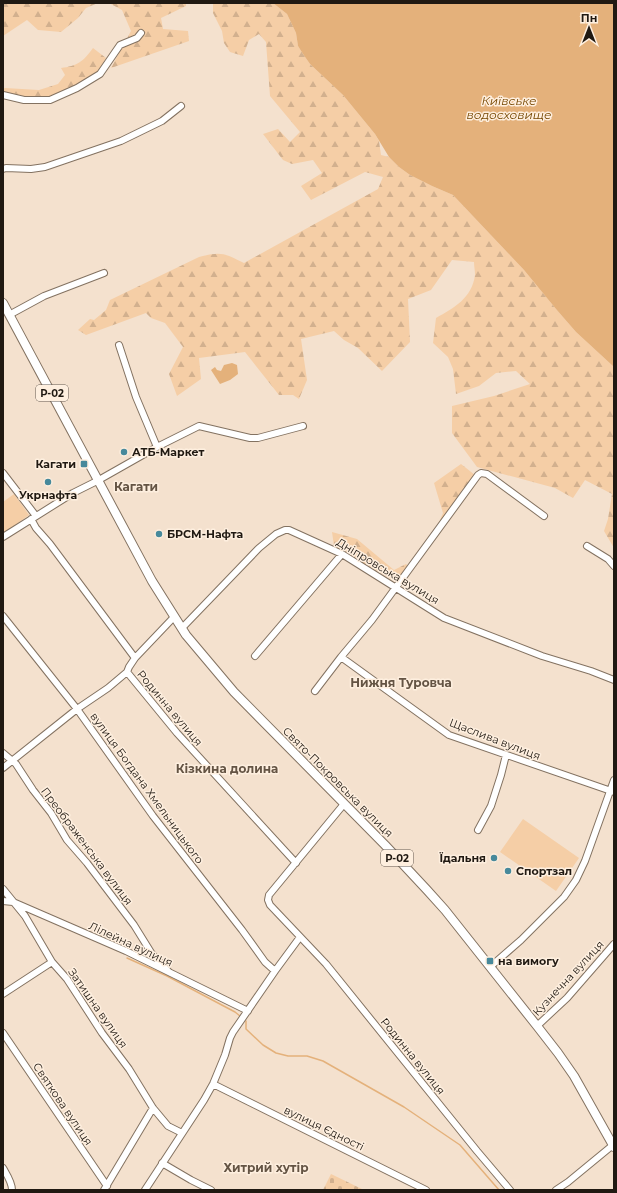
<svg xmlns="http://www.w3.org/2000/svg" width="617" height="1193" font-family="Montserrat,sans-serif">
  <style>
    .forest { fill: url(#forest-firs) }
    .cemetery { fill: url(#cemetery-stones) }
    .garden { fill: #f5cea6 }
    .water { fill: #e4b17b }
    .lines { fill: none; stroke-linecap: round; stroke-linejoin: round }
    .stream { stroke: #e4b17b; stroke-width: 1.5 }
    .minor-casing { stroke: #837261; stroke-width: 8 }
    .major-casing { stroke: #837261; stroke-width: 10 }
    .minor { stroke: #fff; stroke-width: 6 }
    .major { stroke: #fff; stroke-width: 8 }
    .poi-dot { fill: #47899b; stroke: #feefdf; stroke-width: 1.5 }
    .labels { text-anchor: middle; stroke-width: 3; stroke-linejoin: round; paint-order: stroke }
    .shield { fill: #feefdf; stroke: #635950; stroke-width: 1 }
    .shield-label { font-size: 10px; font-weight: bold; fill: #201912 }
    .poi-label { font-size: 11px; font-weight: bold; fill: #201912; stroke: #feefdf; text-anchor: start }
    .street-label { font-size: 11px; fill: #201912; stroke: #feefdf }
    .water-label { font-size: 12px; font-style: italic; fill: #764701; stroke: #feefdf }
    .neighbourhood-label { font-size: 12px; font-weight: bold; fill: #645444; stroke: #feefdf }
  </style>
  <defs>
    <pattern id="forest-firs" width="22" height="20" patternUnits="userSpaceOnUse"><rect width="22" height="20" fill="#f5cea6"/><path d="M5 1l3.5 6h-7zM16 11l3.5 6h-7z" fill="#d2b08e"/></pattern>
    <pattern id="cemetery-stones" width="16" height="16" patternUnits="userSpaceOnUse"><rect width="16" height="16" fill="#f5cea6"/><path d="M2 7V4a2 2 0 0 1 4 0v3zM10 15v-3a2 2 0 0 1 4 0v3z" fill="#d2b08e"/></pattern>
  </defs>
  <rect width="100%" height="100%" fill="#f4e1ce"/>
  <path class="forest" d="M3,3H98L86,8L78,18L61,32L38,30L27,20L3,36Z
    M109,3H186V6L161,18L163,29L188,31L189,41L111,68L131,31L122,10Z
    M213,3H273L287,14L296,33L298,46L303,54L310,64L343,95L375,134L379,141L381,155L389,157L399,167L410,175L432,186L453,195L524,270L556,309L576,332L614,367V548L604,531L608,519L612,494L585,480L573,498L555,488L477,467L452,433V406L494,396L530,384L516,371L496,373L479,386L456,394L453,369L448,357L433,343L436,318C454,308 472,298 475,275C475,271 474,266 474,262L452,260L431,290L408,299L410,342L382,371L358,348L344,340L334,331L301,339L307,380L299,399L293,395H279L245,352L199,358L201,379L177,396L169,374L183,347L165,323L151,318L146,313L86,335L78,330L90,319L94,320L106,310L110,300L199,257C221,251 224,253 244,263L378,189L383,177L365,172L311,200L301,186L322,173L313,160L292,164L283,160L263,134L278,129L290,142L300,132L270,96L266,42L259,34L249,40L243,56L230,52L224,43L222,31L213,13Z
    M93,48L106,58L97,73L77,85L49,97H24L3,92V89L5,88L39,90L58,84L65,75L61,68C77,66 83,62 93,48Z
    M461,464L475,475L441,522L440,520L443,513L434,483Z
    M332,532L357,539L394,570L406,564L409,567L400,578L394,574L391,579L334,546Z"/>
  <path class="cemetery" d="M331,1174L364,1190H323Z"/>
  <path class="garden" d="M14,494L29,515L3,534V502Z
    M523,819L579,858L556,891L500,852Z"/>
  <path class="water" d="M273,3H614V367L576,332L556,309L524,270L453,195L432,186L410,175L399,167L389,157L375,134L343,95L310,64L303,54L298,46L296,33L287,14Z
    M232,363L237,365L238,374L230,380L220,384L211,370L215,367L217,370L221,371L224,365Z"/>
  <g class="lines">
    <path class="stream" d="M127,958L167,976L235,1012L240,1016
      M246,1021V1029L263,1045L276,1053L288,1056H307L323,1061L404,1107L460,1145L499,1190"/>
    <defs>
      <path id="minor" d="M3,95L24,100H50L77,88L100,74L120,45L137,38L141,33
        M3,169L6,168L31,169L45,167L121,141L162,121L181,106
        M9,315L44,296L104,273
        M119,345L136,397L157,447
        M3,473L36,516
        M31,519L36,528L50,544L135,658
        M3,537L73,493L97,481L157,447L199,426L250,438H258L303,426
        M587,546L608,559L614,566
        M3,616L77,709L153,816L242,930L265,962L275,971
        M182,628L259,548L276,534L285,530H289L342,554L444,618L542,656L591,671L614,680
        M255,656L342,554
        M341,657L449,735L614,792
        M127,672L177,733L296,863
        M315,691L341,657L372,620L478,475L481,473L487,474L544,516
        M3,753L16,764L33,790L51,813L67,840L87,863L134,925L152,954L169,972
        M3,768L77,709L108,688L127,672L129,667L135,658L174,617
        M344,804L269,895L268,900L270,905L326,964L477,1151L510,1190
        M478,830L491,806L501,775L506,755
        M3,889L25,916L52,962L67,979L102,1033L129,1069L153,1108L168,1126L182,1133
        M3,901L13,902L126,951L248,1011
        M490,967L521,940L564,897L576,880L585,861L614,780
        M3,994L52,962
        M537,1026L567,998L614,944
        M3,1033L107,1186
        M213,1084L426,1190
        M162,1163L191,1180L211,1190
        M3,1168C7,1175 12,1182 12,1190
        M104,1190L153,1108
        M145,1190L204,1100L213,1084L225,1055L230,1038L233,1032L275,971L300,937
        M556,1190L568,1182L613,1145"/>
      <path id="major" d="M3,303L152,581L186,635L234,692L385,845L427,890L445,910L537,1026L558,1053L574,1076L614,1147"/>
    </defs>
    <use href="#minor" class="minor-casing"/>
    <use href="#major" class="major-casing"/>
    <use href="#minor" class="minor"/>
    <use href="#major" class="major"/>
  </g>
  <g class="poi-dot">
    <circle cx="124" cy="452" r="4"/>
    <rect x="80" y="460" width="8" height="8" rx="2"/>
    <circle cx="48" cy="482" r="4"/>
    <circle cx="159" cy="534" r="4"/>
    <circle cx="494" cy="858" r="4"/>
    <circle cx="508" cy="871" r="4"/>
    <rect x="486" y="957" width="8" height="8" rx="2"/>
  </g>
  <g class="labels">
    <g class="shield">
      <rect x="36" y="385" width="32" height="16" rx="3"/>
      <rect x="381" y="850" width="32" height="16" rx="3"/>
    </g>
    <g class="shield-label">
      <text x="52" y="397">Р-02</text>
      <text x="397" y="862">Р-02</text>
    </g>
    <g class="poi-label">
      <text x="132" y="456">АТБ-Маркет</text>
      <text x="76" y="468" text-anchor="end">Кагати</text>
      <text x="48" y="499" text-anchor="middle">Укрнафта</text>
      <text x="167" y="538">БРСМ-Нафта</text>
      <text x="486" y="862" text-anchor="end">Їдальня</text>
      <text x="516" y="875">Спортзал</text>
      <text x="498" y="965">на вимогу</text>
    </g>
    <g class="street-label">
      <text transform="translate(388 571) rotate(31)" y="4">Дніпровська вулиця</text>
      <text transform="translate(170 708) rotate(50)" y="4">Родинна вулиця</text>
      <text transform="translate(495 739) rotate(21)" y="4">Щаслива вулиця</text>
      <text transform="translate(338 782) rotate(45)" y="4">Свято-Покровська вулиця</text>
      <text transform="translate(147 788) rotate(54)" y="4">вулиця Богдана Хмельницького</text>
      <text transform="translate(87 846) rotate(53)" y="4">Преображенська вулиця</text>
      <text transform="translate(131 944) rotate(25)" y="4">Лілейна вулиця</text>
      <text transform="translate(568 978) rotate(-47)" y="4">Кузнечна вулиця</text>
      <text transform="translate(98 1008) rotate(55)" y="4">Затишна вулиця</text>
      <text transform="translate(413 1056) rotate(51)" y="4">Родинна вулиця</text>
      <text transform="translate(63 1104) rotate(56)" y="4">Святкова вулиця</text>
      <text transform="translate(324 1128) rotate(26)" y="4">вулиця Єдності</text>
    </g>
    <g class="water-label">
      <text x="509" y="105">Київське<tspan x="509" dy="14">водосховище</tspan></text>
    </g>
    <g class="neighbourhood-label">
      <text x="136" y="491">Кагати</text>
      <text x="401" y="687">Нижня Туровча</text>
      <text x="227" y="773">Кізкина долина</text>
      <text x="266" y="1172">Хитрий хутір</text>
    </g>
  </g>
  <rect width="617" height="1193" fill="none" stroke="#201912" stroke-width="8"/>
  <g transform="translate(589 28)" stroke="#feefdf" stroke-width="3" paint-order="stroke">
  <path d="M0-3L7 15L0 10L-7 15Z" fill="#201912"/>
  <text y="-6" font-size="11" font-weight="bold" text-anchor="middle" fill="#201912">Пн</text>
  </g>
</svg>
